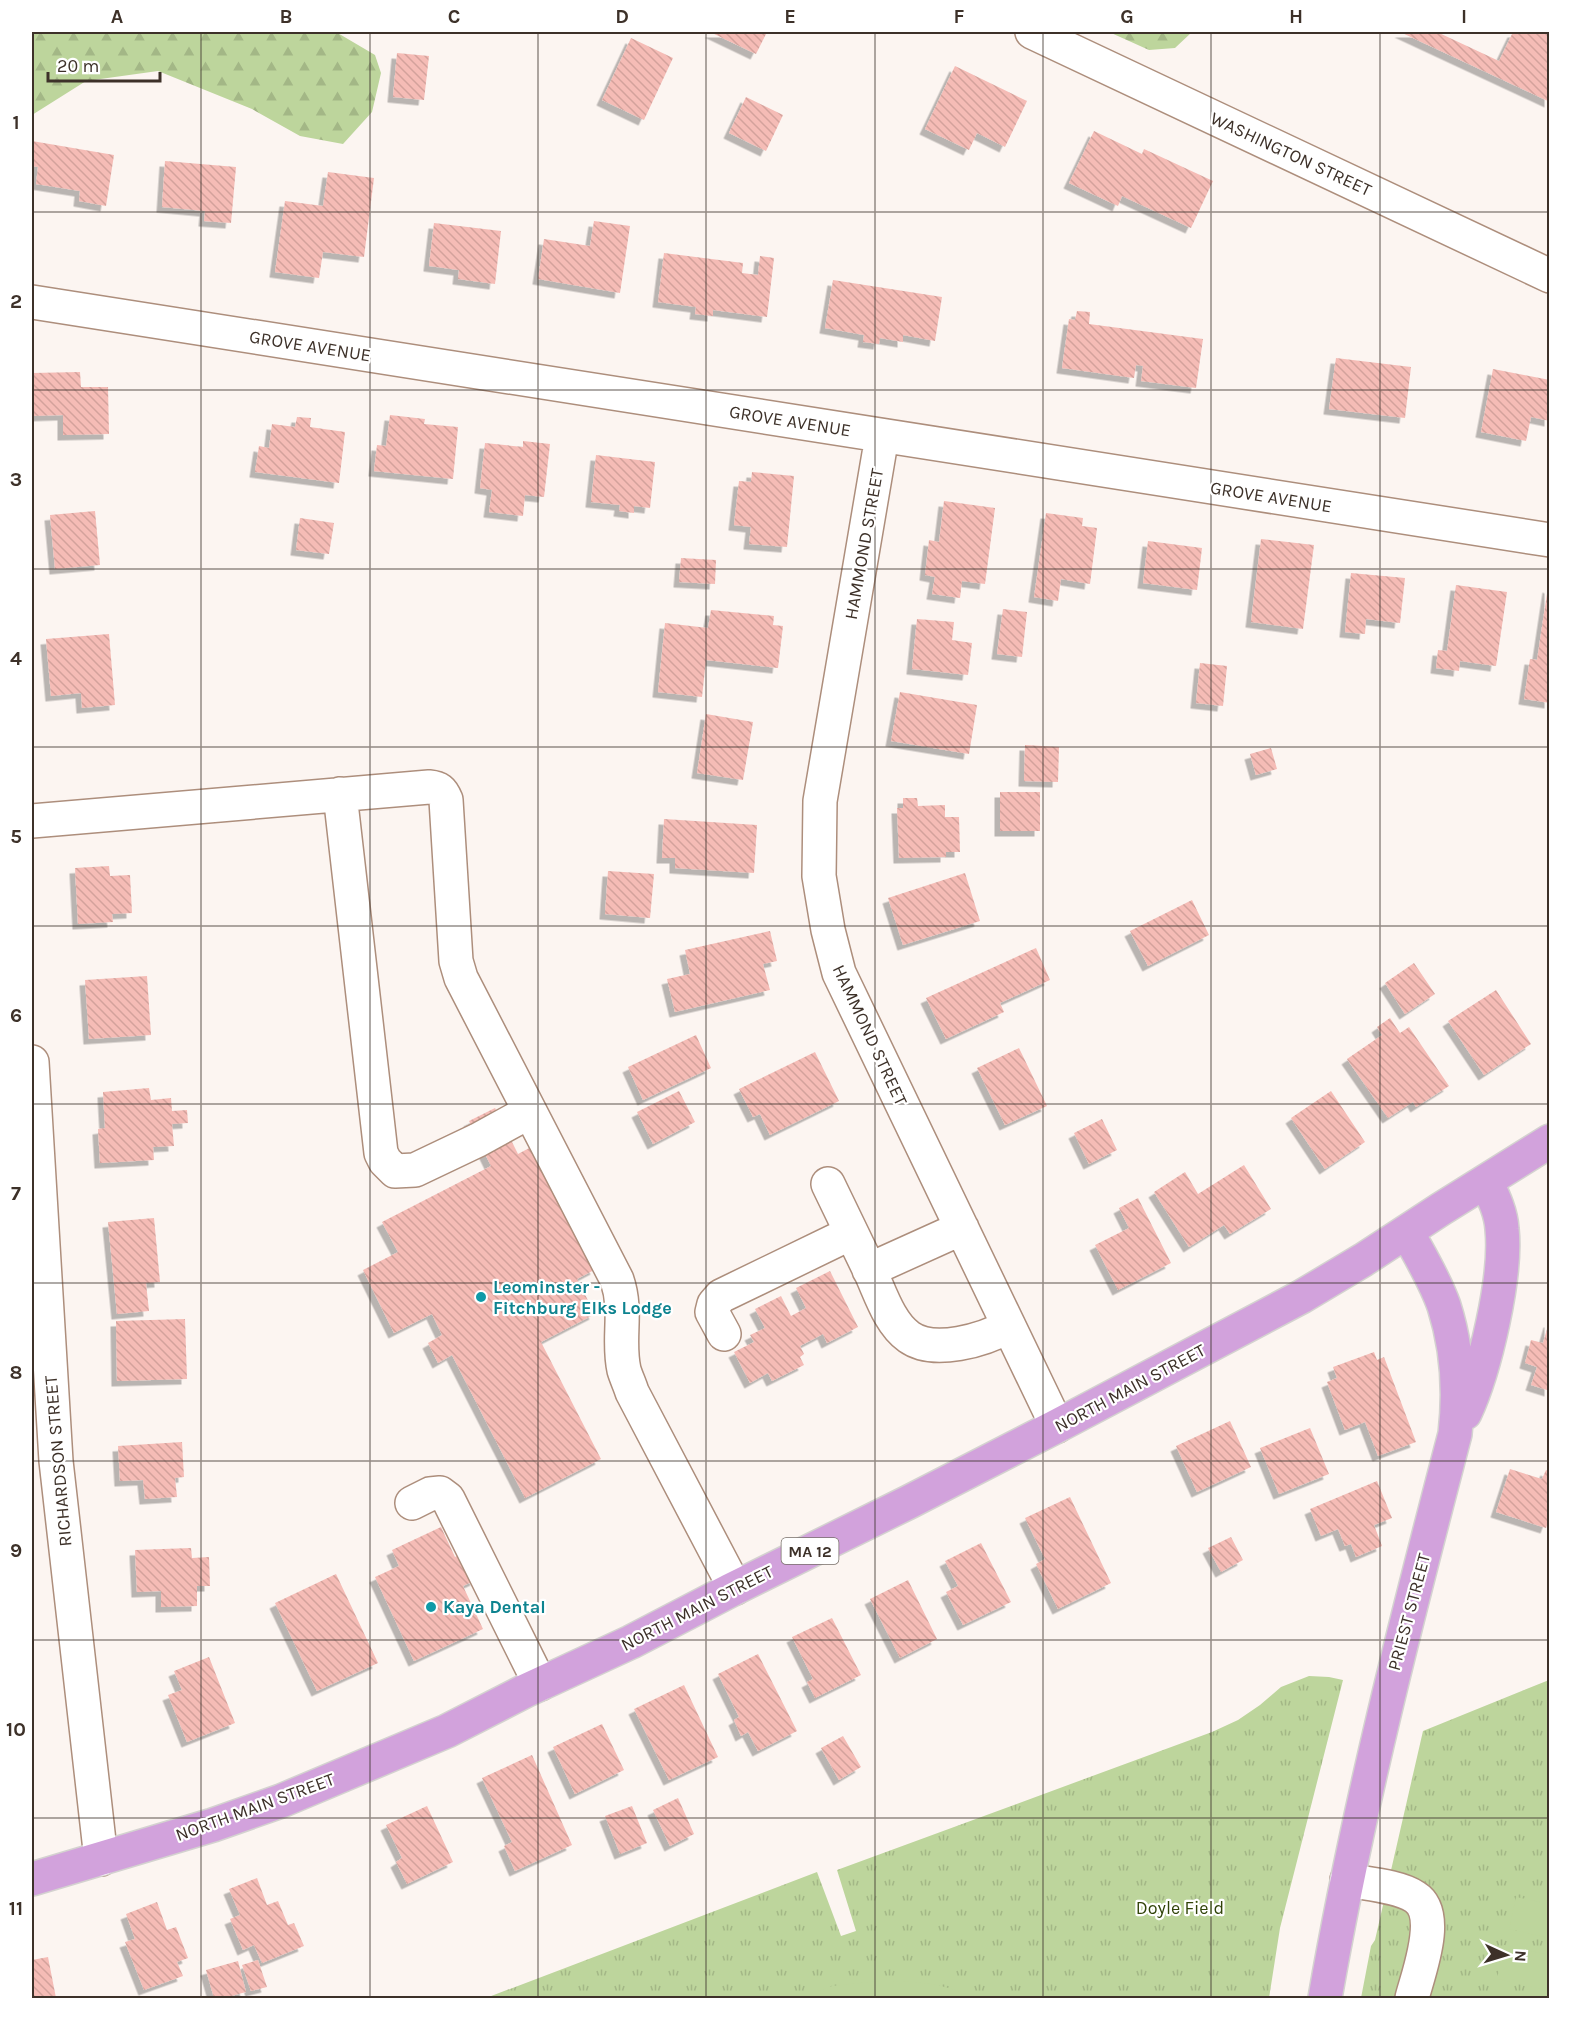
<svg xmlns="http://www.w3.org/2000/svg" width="1581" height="2030" font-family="Karla,sans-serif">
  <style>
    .grass { fill: url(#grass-tufts) }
    .forest { fill: url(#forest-firs) }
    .pitch { fill: #bdd59c }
    .building { fill: url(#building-back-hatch); filter: url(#shadow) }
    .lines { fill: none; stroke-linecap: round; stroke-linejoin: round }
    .minor-casing { stroke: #ad8e7c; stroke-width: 36 }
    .major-casing { stroke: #d4d2d0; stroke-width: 36 }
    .minor { stroke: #fff; stroke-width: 33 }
    .major { stroke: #d2a2dc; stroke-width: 33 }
    .grid { fill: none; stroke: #3d3129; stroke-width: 1.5; stroke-opacity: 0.55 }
    .culture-dot { fill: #0f9aa8; stroke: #fff; stroke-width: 2 }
    .labels { text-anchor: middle; stroke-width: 4.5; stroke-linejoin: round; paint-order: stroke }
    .shield { fill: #fff; stroke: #776f69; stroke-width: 1.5 }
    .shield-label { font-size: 16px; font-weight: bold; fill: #3d3129 }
    .street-label { font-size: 18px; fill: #3d3129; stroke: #fff }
    .culture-label { font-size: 18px; font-weight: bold; fill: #0d838f; stroke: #fff; text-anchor: start }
    .park-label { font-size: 18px; fill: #304308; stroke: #fff }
    .neatline { fill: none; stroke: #3d3129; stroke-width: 2 }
    .grid-label { font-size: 20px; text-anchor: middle; font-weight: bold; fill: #3d3129 }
  </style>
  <defs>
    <pattern id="grass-tufts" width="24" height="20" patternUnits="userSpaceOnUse" patternTransform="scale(1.5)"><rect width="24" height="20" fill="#bdd59c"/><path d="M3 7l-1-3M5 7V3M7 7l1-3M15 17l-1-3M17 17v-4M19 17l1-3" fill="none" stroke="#a3b786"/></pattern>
    <pattern id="forest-firs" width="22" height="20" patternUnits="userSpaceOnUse" patternTransform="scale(1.5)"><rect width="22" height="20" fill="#bdd59c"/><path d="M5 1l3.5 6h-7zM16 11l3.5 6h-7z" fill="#a3b786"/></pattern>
    <pattern id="building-back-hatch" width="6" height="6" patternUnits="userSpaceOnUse" patternTransform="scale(1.5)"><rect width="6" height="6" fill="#f5bcb6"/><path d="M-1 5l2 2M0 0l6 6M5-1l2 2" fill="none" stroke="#d3a29c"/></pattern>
    <filter id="shadow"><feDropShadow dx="-5.5" dy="5.5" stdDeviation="0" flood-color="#0004"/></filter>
  </defs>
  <rect width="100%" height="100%" fill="#fcf5f1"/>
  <path class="grass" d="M1309,1676L1329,1677L1343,1680L1280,1928L1269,1998H486L817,1872L841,1936L856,1931L837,1870L1212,1732L1238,1720L1260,1705L1281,1687Z
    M1549,1680V1998H1361L1371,1946L1375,1940L1423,1731Z"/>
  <path class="forest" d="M32,32H336L375,55L381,73L372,112L343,144L300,136L252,109L158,71L86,81L32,115Z
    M1109,32H1192L1175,48L1149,50Z"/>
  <path class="pitch" d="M1516,1897L1549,1904V1938L1509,1929Z
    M1504,1945L1549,1955V1991L1497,1979Z
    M878,1981C916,1981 940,1982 975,1998H798L832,1986Z"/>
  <path class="building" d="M710,32H767L756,54Z
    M1400,32H1437L1499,61L1513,32H1550V102Z
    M631,38L673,58L644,120L602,100Z
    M397,53L429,56L424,100L393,97Z
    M955,66L1027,101L1005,147L977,133L969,150L925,129Z
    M746,97L783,115L766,151L729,133Z
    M1094,131L1142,154L1144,149L1213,181L1191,228L1122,196L1118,206L1069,183Z
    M32,141L114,155L106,206L79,201L80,191L36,184L38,167L32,166Z
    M165,161L236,167L231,223L204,221L205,211L162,207Z
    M328,172L374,178L364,257L323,252L319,278L275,272L285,201L323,206Z
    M594,221L630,226L620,293L538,279L544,239L590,246Z
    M434,223L501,231L495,284L458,279L459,270L429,266Z
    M664,253L743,263L742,273L758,275L760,256L774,258L767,317L713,310V316L695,314L696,307L658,302Z
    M833,280L942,297L935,341L903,335V342L880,338L879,344L863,342L864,335L825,328Z
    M1077,311L1090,312L1089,324L1203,339L1196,388L1141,381L1143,366L1136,365L1134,378L1062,368L1069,319L1075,320Z
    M1336,358L1411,367L1405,418L1329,409Z
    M1493,369L1550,380V421L1531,417L1526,441L1481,432Z
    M80,372L81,387H108L109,434L63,435V415L32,416V373Z
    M390,415L425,419L424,424L458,427L453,479L374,471L377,445L386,446Z
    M297,417L311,418L310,427L345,432L339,483L255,472L259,446L269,448L272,424L295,427Z
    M523,441L550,444L544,497L525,495L523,516L489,512L492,490L480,488L485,443L523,447Z
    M596,455L655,462L650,508L634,506V513L619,511L620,505L591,502Z
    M752,472L794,476L787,547L749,544L751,527L734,525L739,481L751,482Z
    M944,501L995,508L985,584L962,581L960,598L932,594L935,577L925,575L929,540L939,542Z
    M95,511L100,565L55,569L50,515Z
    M1046,513L1083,518L1082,526L1097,528L1090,584L1061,579L1058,601L1034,597Z
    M300,518L334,523L329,554L296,550Z
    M1261,539L1314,545L1303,629L1251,622Z
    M1148,541L1202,548L1197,590L1143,583Z
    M681,558L716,560L715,584L679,582Z
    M1351,573L1405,578L1400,623L1366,619L1365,634L1345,632Z
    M1456,585L1507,592L1496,666L1460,661L1459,671L1436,668L1438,650L1447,651Z
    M1548,587L1550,588V703L1524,699L1530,659L1537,660Z
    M1003,609L1027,612L1022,657L997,654Z
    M711,610L774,616L773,625L783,626L778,668L706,660L702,697L658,692L665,623L708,628Z
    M917,619L954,622L952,640L972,643L968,675L912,669Z
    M109,634L115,705L82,708L81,693L51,696L46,639Z
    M1200,663L1227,666L1223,706L1196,703Z
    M900,692L977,705L969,754L891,741Z
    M706,714L753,722L743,780L697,773Z
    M1025,745L1059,747L1058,782L1024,781Z
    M1271,748L1277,769L1256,775L1250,754Z
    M1000,792H1040V831H1000Z
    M903,798H917L918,806L945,805V817H959L960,852H946V857L899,858L897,808H903Z
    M664,819L757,825L754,873L675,868V858H662Z
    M109,866L110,876L130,875L132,913L112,914L113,922L78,924L75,868Z
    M608,871L654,874L650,918L605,914Z
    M965,873L980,921L903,945L888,898Z
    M1192,900L1209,935L1148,966L1130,931Z
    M770,931L777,961L763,964L770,990L675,1012L667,979L690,974L685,950Z
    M1036,948L1050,980L1000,1003L1004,1012L946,1039L926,998Z
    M1414,963L1435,994L1405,1014L1385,983Z
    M147,976L151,1035L89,1039L85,980Z
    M1496,990L1531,1044L1484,1075L1448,1021Z
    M1390,1018L1400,1033L1409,1027L1449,1086L1416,1107L1413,1102L1388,1118L1347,1059L1382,1035L1377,1027Z
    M696,1035L711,1068L643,1100L628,1067Z
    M1019,1048L1047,1106L1005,1125L977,1068Z
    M815,1052L839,1101L770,1135L760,1114L753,1117L739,1089Z
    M149,1088L151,1100L171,1098L172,1111L187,1110L188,1123L172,1124L174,1146L153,1147L154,1160L100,1163L98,1129L105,1128L103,1092Z
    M679,1091L695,1122L653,1144L637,1112Z
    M1331,1091L1365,1142L1325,1169L1291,1118Z
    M495,1108L518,1154L533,1146L596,1269L577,1279L595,1314L541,1342L601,1459L525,1498L452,1355L438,1363L428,1343L442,1335L432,1314L394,1333L363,1270L398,1252L382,1222L491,1166L469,1121Z
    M1102,1119L1117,1150L1089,1164L1074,1133Z
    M1244,1165L1271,1209L1230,1234L1224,1225L1189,1247L1154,1192L1185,1172L1198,1194Z
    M1138,1198L1171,1263L1118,1290L1095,1245L1129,1228L1119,1208Z
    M154,1218L160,1282L146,1283L149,1311L117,1314L108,1222Z
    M830,1271L858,1327L827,1343L823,1334L800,1346L804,1354L800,1357L804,1365L772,1381L768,1373L750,1383L734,1352L754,1342L750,1335L765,1328L755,1309L781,1296L791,1316L806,1308L796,1288Z
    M185,1319L187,1379L117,1381L116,1321Z
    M1549,1322H1550V1391L1531,1385L1537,1367L1525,1363L1531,1340L1543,1343Z
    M1374,1352L1377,1360L1384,1357L1416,1442L1378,1456L1365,1422L1345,1430L1327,1382L1337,1378L1333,1367Z
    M1230,1421L1251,1467L1197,1492L1176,1446Z
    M1310,1428L1329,1474L1279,1494L1260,1448Z
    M182,1442L184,1477L175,1478L177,1497L145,1499L143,1480L120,1481L118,1446Z
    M1510,1469L1542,1479L1546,1470L1550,1472V1517L1546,1528L1496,1512Z
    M1377,1481L1392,1518L1374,1525L1382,1546L1356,1557L1351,1544L1345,1546L1338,1529L1321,1536L1310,1509Z
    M1070,1497L1111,1583L1058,1609L1036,1564L1045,1559L1025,1518Z
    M441,1527L455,1557L463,1553L476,1580L463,1586L483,1629L414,1661L375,1577L399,1566L392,1550Z
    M1231,1537L1243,1560L1221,1572L1208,1548Z
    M981,1543L1011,1602L963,1625L946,1592L958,1586L945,1561Z
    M191,1548L192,1558L209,1557L210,1586H197V1606L161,1607V1591L137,1592L135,1550Z
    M336,1574L378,1663L317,1691L275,1603Z
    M908,1580L937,1639L900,1658L870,1599Z
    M832,1618L861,1675L815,1698L807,1682L813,1679L792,1637Z
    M758,1654L797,1731L758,1751L748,1732L741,1736L734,1720L739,1717L718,1674Z
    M209,1657L235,1723L187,1742L168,1695L182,1690L174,1671Z
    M684,1685L718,1757L669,1780L634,1709Z
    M602,1724L624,1770L575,1794L553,1747Z
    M843,1736L861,1767L839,1780L821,1748Z
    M532,1755L572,1845L515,1871L504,1846L512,1842L482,1778Z
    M678,1798L694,1834L670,1846L653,1810Z
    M427,1806L453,1862L407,1884L396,1862L402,1858L386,1825Z
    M632,1806L647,1843L620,1854L605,1816Z
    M257,1878L267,1905L278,1901L288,1925L294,1923L304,1946L262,1963L254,1945L243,1950L230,1919L240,1915L229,1889Z
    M157,1902L167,1930L176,1927L188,1958L177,1962L183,1976L144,1990L125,1942L135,1939L126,1914Z
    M48,1957L56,1998H32V1960Z
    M258,1960L267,1987L251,1991L242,1965Z
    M238,1961L246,1992L224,1998H214L206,1970Z"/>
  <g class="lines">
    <defs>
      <path id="minor" d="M1032,32L1550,276
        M32,302L1550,540
        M882,436L820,801L819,876L828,930L839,973L1057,1426
        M340,794L381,1153L385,1161L395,1171L415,1170L478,1140L529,1112
        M32,821L429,787C439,788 442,790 446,800L456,961L461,978L617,1280C628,1312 617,1339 624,1370C626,1377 630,1385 632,1392L735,1588
        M32,1062L56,1461L101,1859
        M828,1184C842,1213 856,1242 870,1271C880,1292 889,1323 909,1337C934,1355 984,1340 1009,1326
        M869,1270L962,1228
        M724,1334L712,1312L714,1304L721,1296L851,1233
        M412,1503L430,1494L440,1493L448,1499L540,1684
        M1347,1880C1367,1884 1398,1886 1415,1897C1442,1914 1418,1974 1412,1998"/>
      <path id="major" d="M1465,1413C1485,1370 1507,1276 1502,1229C1501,1212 1493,1196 1486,1181
        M32,1879L213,1825L281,1801L447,1731L525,1691L631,1642L731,1590L909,1502L1057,1426L1301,1297L1363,1260L1441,1209L1550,1141
        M1325,1998C1358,1808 1406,1621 1455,1434C1460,1391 1457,1347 1444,1306C1435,1280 1420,1256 1407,1232"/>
    </defs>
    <use href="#minor" class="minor-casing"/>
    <use href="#major" class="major-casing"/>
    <use href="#minor" class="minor"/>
    <use href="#major" class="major"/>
  </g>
  <path class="grid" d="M201,32V1998M370,32V1998M538,32V1998M706,32V1998M875,32V1998M1043,32V1998M1211,32V1998M1380,32V1998M32,212H1550M32,390H1550M32,569H1550M32,747H1550M32,926H1550M32,1104H1550M32,1283H1550M32,1461H1550M32,1640H1550M32,1818H1550"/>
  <g class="culture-dot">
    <circle cx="481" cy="1297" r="6"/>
    <circle cx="431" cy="1607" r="6"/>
  </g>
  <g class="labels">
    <rect class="shield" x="781.5" y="1538" width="57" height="26" rx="4.5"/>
    <g class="shield-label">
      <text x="810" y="1557">MA 12</text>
    </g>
    <g class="street-label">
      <text transform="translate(1291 154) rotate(25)" y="6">WASHINGTON STREET</text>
      <text transform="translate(310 346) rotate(9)" y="6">GROVE AVENUE</text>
      <text transform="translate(790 421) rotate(9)" y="6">GROVE AVENUE</text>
      <text transform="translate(1271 497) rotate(9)" y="6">GROVE AVENUE</text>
      <text transform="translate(864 544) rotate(-80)" y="6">HAMMOND STREET</text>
      <text transform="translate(870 1035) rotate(65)" y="6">HAMMOND STREET</text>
      <text transform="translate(1130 1388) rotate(-28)" y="6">NORTH MAIN STREET</text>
      <text transform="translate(58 1461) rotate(-95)" y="6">RICHARDSON STREET</text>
      <text transform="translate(697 1608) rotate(-27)" y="6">NORTH MAIN STREET</text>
      <text transform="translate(1409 1612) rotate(-75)" y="6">PRIEST STREET</text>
      <text transform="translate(255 1807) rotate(-20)" y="6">NORTH MAIN STREET</text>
    </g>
    <g class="culture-label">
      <text x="493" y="1293">Leominster -<tspan x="493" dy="21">Fitchburg Elks Lodge</tspan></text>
      <text x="443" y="1613">Kaya Dental</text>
    </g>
    <g class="park-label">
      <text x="1180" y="1914">Doyle Field</text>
    </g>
  </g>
  <rect width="1581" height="2030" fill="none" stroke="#ffffff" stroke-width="66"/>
  <g transform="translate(1506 1955) rotate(94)" stroke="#ffffff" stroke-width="4.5" paint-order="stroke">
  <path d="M0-4.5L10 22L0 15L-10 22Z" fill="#3d3129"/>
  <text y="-9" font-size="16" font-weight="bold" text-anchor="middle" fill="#3d3129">N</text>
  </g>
  <path d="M48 72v9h112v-9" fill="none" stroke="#3d3129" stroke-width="3"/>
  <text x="57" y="72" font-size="18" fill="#3d3129" stroke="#ffffff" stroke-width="4.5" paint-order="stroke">20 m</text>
  <rect x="33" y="33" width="1515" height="1964" class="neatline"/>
  <g class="grid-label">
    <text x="117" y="23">A</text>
    <text x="286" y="23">B</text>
    <text x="454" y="23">C</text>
    <text x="622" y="23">D</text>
    <text x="790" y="23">E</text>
    <text x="959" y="23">F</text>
    <text x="1127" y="23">G</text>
    <text x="1296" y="23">H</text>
    <text x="1464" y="23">I</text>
    <text x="16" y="129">1</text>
    <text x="16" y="308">2</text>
    <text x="16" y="486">3</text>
    <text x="16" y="665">4</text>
    <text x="16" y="843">5</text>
    <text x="16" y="1022">6</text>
    <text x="16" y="1200">7</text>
    <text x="16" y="1379">8</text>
    <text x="16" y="1557">9</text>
    <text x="16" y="1736">10</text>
    <text x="16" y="1915">11</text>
  </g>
</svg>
